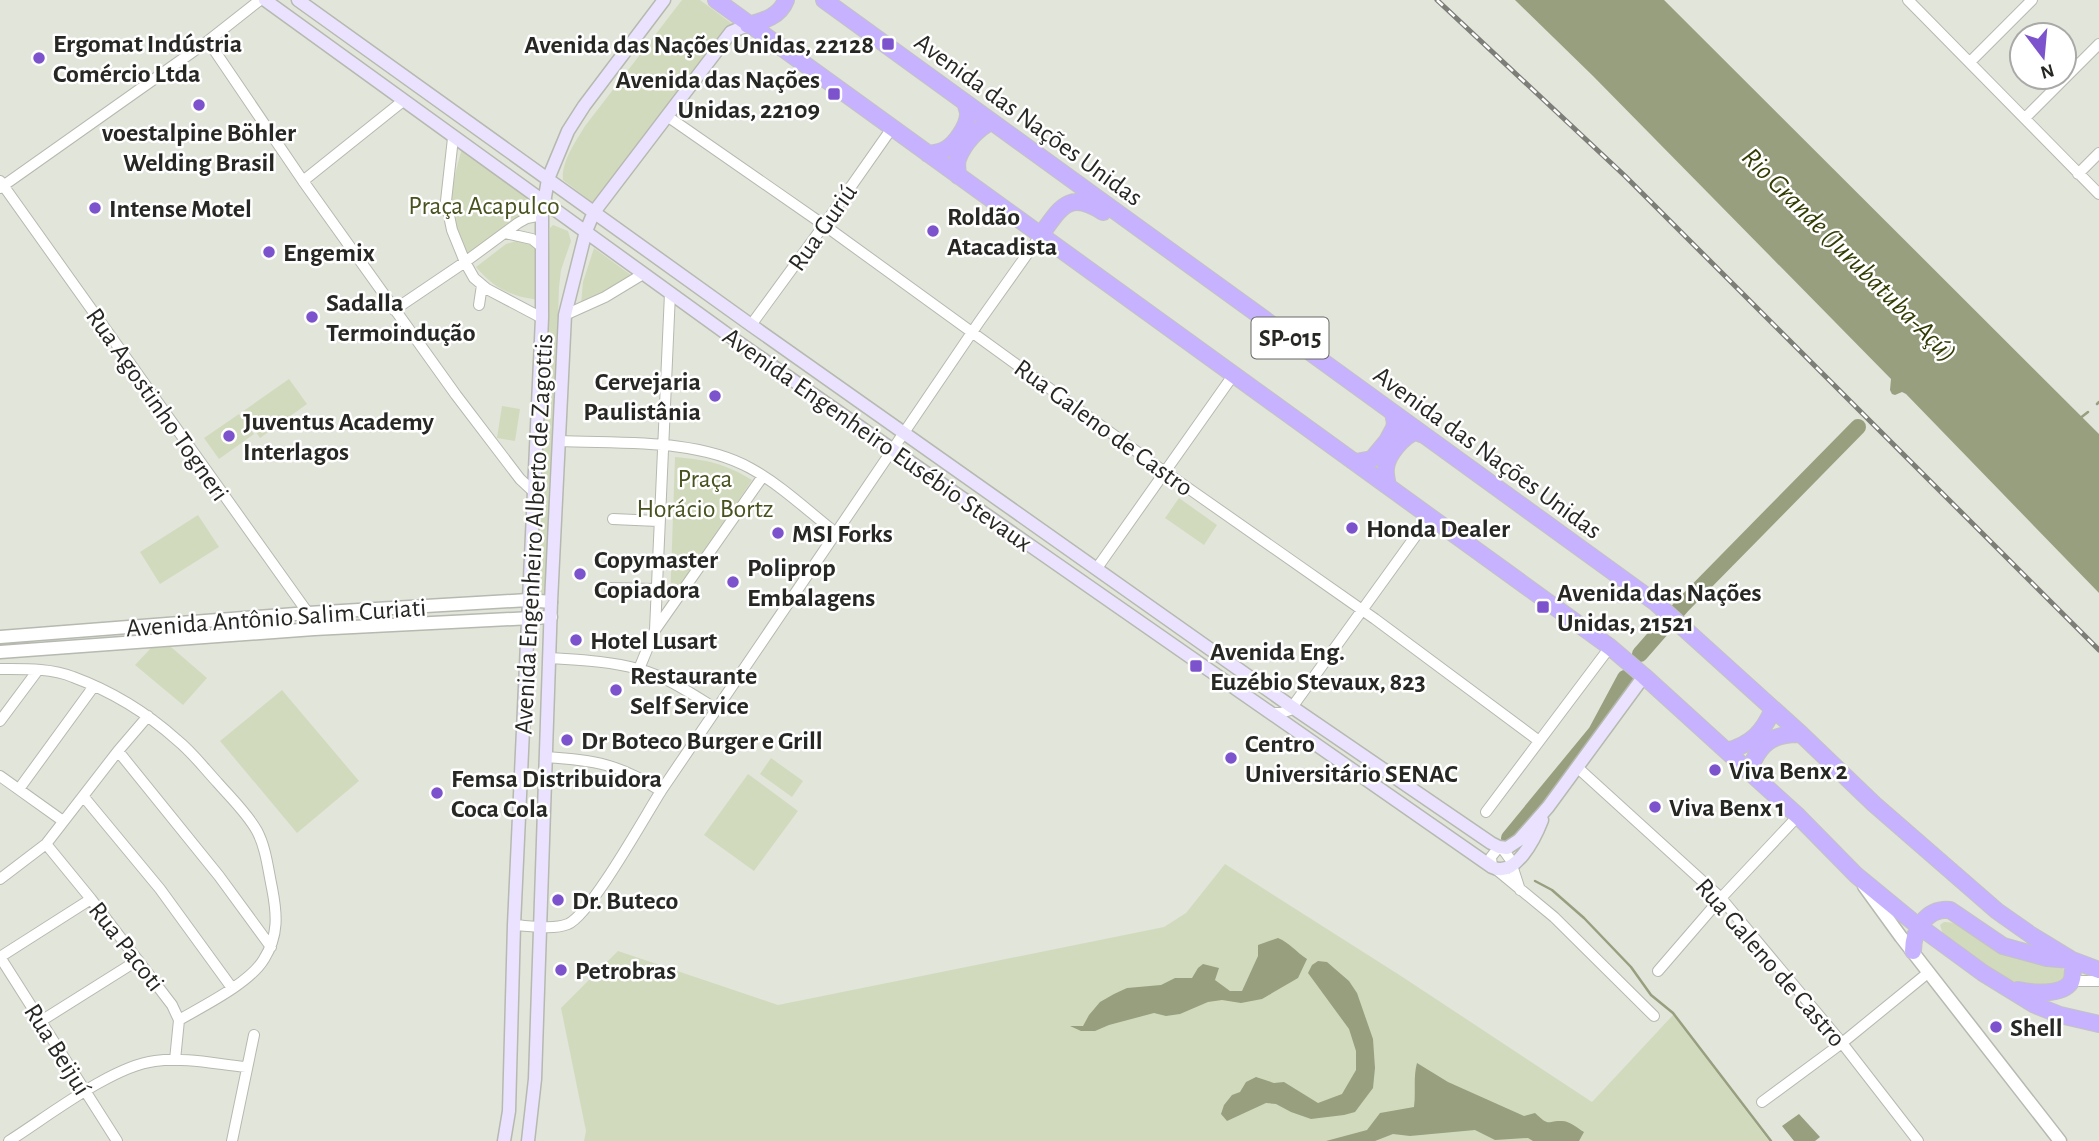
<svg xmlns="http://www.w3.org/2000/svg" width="2099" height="1141" font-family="'Alegreya Sans',sans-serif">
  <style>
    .green { fill: #d2dabe }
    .water { fill: #979f7f }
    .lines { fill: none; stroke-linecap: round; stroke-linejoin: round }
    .stream { stroke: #979f7f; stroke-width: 2.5 }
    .river { stroke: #979f7f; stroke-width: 16 }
    .minor-casing { stroke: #b6b9af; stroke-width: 12 }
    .tertiary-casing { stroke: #b6b9af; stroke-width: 15 }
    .secondary-casing { stroke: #b6b9af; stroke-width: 15 }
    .trunk-casing { stroke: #c3c3c2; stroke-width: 18 }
    .minor { stroke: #fff; stroke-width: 10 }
    .tertiary { stroke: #fff; stroke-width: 12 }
    .secondary { stroke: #eae2ff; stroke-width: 12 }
    .trunk { stroke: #c7b2ff; stroke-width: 16 }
    .rail-casing { stroke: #7c7e77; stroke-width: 5 }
    .rail { stroke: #fff; stroke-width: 2.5; stroke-dasharray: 8; stroke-linecap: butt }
    .poi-dot { fill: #7c53cc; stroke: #fff; stroke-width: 2.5 }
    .labels { text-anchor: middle; stroke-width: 5; stroke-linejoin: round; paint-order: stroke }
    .shield { fill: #fff; stroke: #686866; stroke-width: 2 }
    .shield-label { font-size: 24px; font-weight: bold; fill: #272824 }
    .poi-label { font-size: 26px; font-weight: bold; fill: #272824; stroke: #fff; text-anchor: start }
    .street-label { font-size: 26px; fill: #272824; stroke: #fff }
    .park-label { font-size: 26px; fill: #47521e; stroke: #fff }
    .water-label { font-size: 28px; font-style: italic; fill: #323c03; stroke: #fff }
  </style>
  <rect width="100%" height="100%" fill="#e2e5da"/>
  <path class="green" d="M682,0H700L735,26L599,200L592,202L563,180C561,162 576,141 585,126Z
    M462,149L531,201L530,210L467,255C463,247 457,238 455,229C448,202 454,175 462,149Z
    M553,225L568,231L571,241L561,270L559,287L553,463L546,593L543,595L537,592L550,228Z
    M516,241C548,240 539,278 539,300C510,296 495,289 476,267L506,244Z
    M594,248L635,278L581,304L583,282Z
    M289,379L307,404L260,438L242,412Z
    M502,406L520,409L515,441L497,438Z
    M239,414L254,434L219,459L204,438Z
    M675,457C707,460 724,463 752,480L670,603Z
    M1179,498L1217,525L1204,545L1165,518Z
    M198,515L219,547L160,584L140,552Z
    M171,647L207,678L183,705L135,665L151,648Z
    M282,690L359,781L297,833L220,741Z
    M771,758L803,781L792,797L760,774Z
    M748,774L798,811L754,871L704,835Z
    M1225,864L1401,976L1592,1102L1673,1015L1769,1141H584L586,1131L561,1008L618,951L778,1005L1164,927L1186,913Z
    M1944,922C1962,921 1977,940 1992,948C2013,959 2040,962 2062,968L2066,972L2064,980C2060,982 2054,986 2049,987C2009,991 1973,955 1943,934L1940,925Z"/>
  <path class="water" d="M1515,0H1664L2099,434V593L1906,394L1902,392L1895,395L1892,394L1890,390L1891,379L1593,76Z
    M1278,938C1290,943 1296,952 1307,959L1298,978L1262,999L1241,1003L1222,1000L1208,1002L1180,1014L1166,1016L1154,1013L1109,1025L1095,1031H1081L1070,1026H1083L1089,1015L1100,1002L1114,994L1127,988L1161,985L1175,978H1192L1198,968L1203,964L1219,968L1215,980L1230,991H1242L1258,956V945Z
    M1318,961L1327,962L1349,981L1357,993L1373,1039L1375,1068L1373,1088L1355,1112L1344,1115L1311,1119L1291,1112L1276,1104L1266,1103L1227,1121L1221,1114L1224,1105L1232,1095L1240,1092L1246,1082L1256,1077L1274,1083L1284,1082L1318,1103L1342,1094L1356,1070V1051L1349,1029L1308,973L1312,965Z
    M1417,1063L1448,1082L1524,1116L1535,1113C1551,1128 1546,1120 1562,1121C1570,1121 1577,1128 1584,1132L1579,1141H1533L1528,1138L1495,1140L1475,1130L1410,1136L1393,1134L1375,1141H1326L1367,1130L1380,1113L1414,1107C1416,1092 1413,1077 1417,1063Z
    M1799,1114L1820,1137L1815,1141H1794L1782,1126Z"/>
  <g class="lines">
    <path class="stream" d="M2097,404L2099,402
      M2079,419L2088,412
      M1535,881L1552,890L1584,918L1631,967L1651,995L1673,1013L1771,1141"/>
    <path class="river" d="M1640,654L1682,606L1858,427
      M1509,838L1596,732L1625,678"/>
    <defs>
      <path id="minor" d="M1908,0L2099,194
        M208,41L303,181L456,395L520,479L535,493
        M1970,62L2032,0
        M667,116L824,225L1158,467L1375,619L1539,741
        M2025,118L2099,44
        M453,138L446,201L452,230L465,262L474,278L487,289L542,318
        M2078,174L2099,153
        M0,181L308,613L314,629
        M303,181L403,101
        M0,188L208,41L260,0
        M505,233L532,239L542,247
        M479,305L482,285
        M394,310L465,262L518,223L527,218L542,215
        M565,315L605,297L643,274
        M751,325L824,225L892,128
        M559,441C619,444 696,438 750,468C781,485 808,511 836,533
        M613,519L658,521
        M1097,568L1234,374
        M610,588L656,589
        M655,630L763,476
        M550,658C579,660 609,661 638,669C666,676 692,694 716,709
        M0,669C24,669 51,668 73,677C111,691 147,713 177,740C192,752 204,768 217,782C231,798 247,813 257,831C266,848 268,869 272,888C277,914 279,935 264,959C250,983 203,1006 179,1020
        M639,669L655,630L670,293
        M1272,713H1281L1290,710L1430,516
        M0,721L38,670
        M118,751L219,876L271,947
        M546,757C594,760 619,764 661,791
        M1578,768L1721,898L1842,1043L1918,1141
        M0,776L63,821
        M19,789L94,686
        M83,796L160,889L232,988
        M1486,812L1610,647
        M46,844L91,899L172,1005L179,1020L175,1060
        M1502,848L1510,859L1520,890
        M1492,867L1491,857L1499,847
        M1497,870L1554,917L1654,1016
        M0,879L46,844L118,751L148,716
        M514,925C530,926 553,930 568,924C591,914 645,816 661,791L979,322L1040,236
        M0,957L117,1141
        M0,957L91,899
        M1658,971L1721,898L1798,816
        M2071,981H2099
        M41,1021L138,960
        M1762,1102L1842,1043L1929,972
        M9,1141C47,1117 112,1066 155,1061C184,1057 216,1064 246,1067
        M232,1141L254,1035"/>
      <path id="tertiary" d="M0,637L308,613L528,600L551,602
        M0,652L314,629L551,617
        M1864,886L1901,937L2060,1141"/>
      <path id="secondary" d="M265,0L738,342L1492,867C1515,879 1535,838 1542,820
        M298,0L751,325L1292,707L1491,843L1499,847L1507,848L1519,840L1548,807L1644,676
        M504,1141L509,1111L514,925L542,318V215L548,179L568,131L584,106L664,0
        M528,1141L535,1079L551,602L565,315L586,231L594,212L731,32L748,25"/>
      <path id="trunk" d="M716,0L1610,647L1644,676L1798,816L1856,875L1912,921L1983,973L2035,1005L2060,1015L2099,1024
        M824,0L1656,603L1801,734L1874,804L1997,911L2031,935L2072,960L2099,970
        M748,25C764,21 780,16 786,0
        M928,154C934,153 940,153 946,149C955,144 968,126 968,114C968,111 966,106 965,102
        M958,176C958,171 956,165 958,159C963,145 978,127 992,122
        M1040,236C1060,209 1068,189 1103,212
        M1356,462L1372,459L1387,441L1394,428L1395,423L1393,413
        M1388,486C1387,480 1385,474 1386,468C1387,455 1404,435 1416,432L1424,435
        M1727,751C1752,744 1763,732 1773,709
        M1749,771C1759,744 1772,733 1801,734
        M1913,951C1913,929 1927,908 1950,910L2003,946L2047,958L2070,960
        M2018,990C2031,993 2062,996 2071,982C2074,975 2073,967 2072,960"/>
    </defs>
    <use href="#minor" class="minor-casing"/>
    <use href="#tertiary" class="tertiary-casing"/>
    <use href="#secondary" class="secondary-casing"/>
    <use href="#trunk" class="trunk-casing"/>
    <use href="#minor" class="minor"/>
    <use href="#tertiary" class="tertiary"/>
    <use href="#secondary" class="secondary"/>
    <use href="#trunk" class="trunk"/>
    <defs>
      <path id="rail" d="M1437,0L1625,176L2099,650"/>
    </defs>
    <use href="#rail" class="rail-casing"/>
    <use href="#rail" class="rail"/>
  </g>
  <g class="poi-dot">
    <rect x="881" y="37" width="14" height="14" rx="3.5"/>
    <circle cx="39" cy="58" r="7"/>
    <rect x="827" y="87" width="14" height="14" rx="3.5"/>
    <circle cx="199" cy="105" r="7"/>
    <circle cx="95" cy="208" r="7"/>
    <circle cx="933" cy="231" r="7"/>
    <circle cx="269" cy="252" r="7"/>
    <circle cx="312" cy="317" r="7"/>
    <circle cx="715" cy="396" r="7"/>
    <circle cx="229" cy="436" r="7"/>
    <circle cx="1352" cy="528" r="7"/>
    <circle cx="778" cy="533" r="7"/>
    <circle cx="580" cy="574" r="7"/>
    <circle cx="733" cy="582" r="7"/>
    <rect x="1536" y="600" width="14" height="14" rx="3.5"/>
    <circle cx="576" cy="640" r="7"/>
    <rect x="1189" y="659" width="14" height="14" rx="3.5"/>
    <circle cx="616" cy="690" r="7"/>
    <circle cx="567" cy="740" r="7"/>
    <circle cx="1231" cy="758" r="7"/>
    <circle cx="1715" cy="770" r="7"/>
    <circle cx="437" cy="793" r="7"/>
    <circle cx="1655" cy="807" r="7"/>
    <circle cx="558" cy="900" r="7"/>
    <circle cx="561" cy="970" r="7"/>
    <circle cx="1996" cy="1027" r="7"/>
  </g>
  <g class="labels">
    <rect class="shield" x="1251.5" y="317.5" width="77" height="41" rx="5"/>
    <g class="shield-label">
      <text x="1290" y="346">SP-015</text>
    </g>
    <g class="poi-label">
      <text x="53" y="52">Ergomat Indústria<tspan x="53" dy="30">Comércio Ltda</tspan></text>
      <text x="874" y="53" text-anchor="end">Avenida das Nações Unidas, 22128</text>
      <text x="820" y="88" text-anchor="end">Avenida das Nações<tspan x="820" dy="30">Unidas, 22109</tspan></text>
      <text x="199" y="141" text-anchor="middle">voestalpine Böhler<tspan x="199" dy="30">Welding Brasil</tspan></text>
      <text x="109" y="217">Intense Motel</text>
      <text x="947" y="225">Roldão<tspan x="947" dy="30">Atacadista</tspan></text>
      <text x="283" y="261">Engemix</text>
      <text x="326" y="311">Sadalla<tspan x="326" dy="30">Termoindução</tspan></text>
      <text x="701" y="390" text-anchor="end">Cervejaria<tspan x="701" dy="30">Paulistânia</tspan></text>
      <text x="243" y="430">Juventus Academy<tspan x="243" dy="30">Interlagos</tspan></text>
      <text x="1366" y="537">Honda Dealer</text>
      <text x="792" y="542">MSI Forks</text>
      <text x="594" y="568">Copymaster<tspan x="594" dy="30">Copiadora</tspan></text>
      <text x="747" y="576">Poliprop<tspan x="747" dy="30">Embalagens</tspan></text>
      <text x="1557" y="601">Avenida das Nações<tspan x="1557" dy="30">Unidas, 21521</tspan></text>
      <text x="590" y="649">Hotel Lusart</text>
      <text x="1210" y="660">Avenida Eng.<tspan x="1210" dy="30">Euzébio Stevaux, 823</tspan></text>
      <text x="630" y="684">Restaurante<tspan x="630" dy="30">Self Service</tspan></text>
      <text x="581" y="749">Dr Boteco Burger e Grill</text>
      <text x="1245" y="752">Centro<tspan x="1245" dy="30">Universitário SENAC</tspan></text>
      <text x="1729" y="779">Viva Benx 2</text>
      <text x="451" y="787">Femsa Distribuidora<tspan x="451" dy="30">Coca Cola</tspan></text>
      <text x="1669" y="816">Viva Benx 1</text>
      <text x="572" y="909">Dr. Buteco</text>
      <text x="575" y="979">Petrobras</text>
      <text x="2010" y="1036">Shell</text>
    </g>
    <g class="street-label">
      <text transform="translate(1029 119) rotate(36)" y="9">Avenida das Nações Unidas</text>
      <text transform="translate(822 227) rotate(-55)" y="9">Rua Guriú</text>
      <text transform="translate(158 404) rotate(55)" y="9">Rua Agostinho Togneri</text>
      <text transform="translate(1104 427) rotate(36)" y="9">Rua Galeno de Castro</text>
      <text transform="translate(878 439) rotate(35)" y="9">Avenida Engenheiro Eusébio Stevaux</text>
      <text transform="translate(1488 452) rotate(36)" y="9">Avenida das Nações Unidas</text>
      <text transform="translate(533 534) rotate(-87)" y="9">Avenida Engenheiro Alberto de Zagottis</text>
      <text transform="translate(276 617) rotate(-4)" y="9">Avenida Antônio Salim Curiati</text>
      <text transform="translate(127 946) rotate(52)" y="9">Rua Pacoti</text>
      <text transform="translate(1771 962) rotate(49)" y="9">Rua Galeno de Castro</text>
      <text transform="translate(58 1049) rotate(58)" y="9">Rua Beijuí</text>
    </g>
    <g class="park-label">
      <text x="484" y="214">Praça Acapulco</text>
      <text x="705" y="487">Praça<tspan x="705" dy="30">Horácio Bortz</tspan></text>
    </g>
    <g class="water-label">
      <text transform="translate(1850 254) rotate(45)" y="10">Rio Grande (Jurubatuba-Açú)</text>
    </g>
  </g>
  <g transform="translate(2043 56) rotate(164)"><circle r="33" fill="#ffffff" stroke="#a9a9a7" stroke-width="2"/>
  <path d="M0-5L12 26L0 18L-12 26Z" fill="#7c53cc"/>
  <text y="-10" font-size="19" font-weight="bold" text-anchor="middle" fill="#272824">N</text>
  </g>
</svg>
